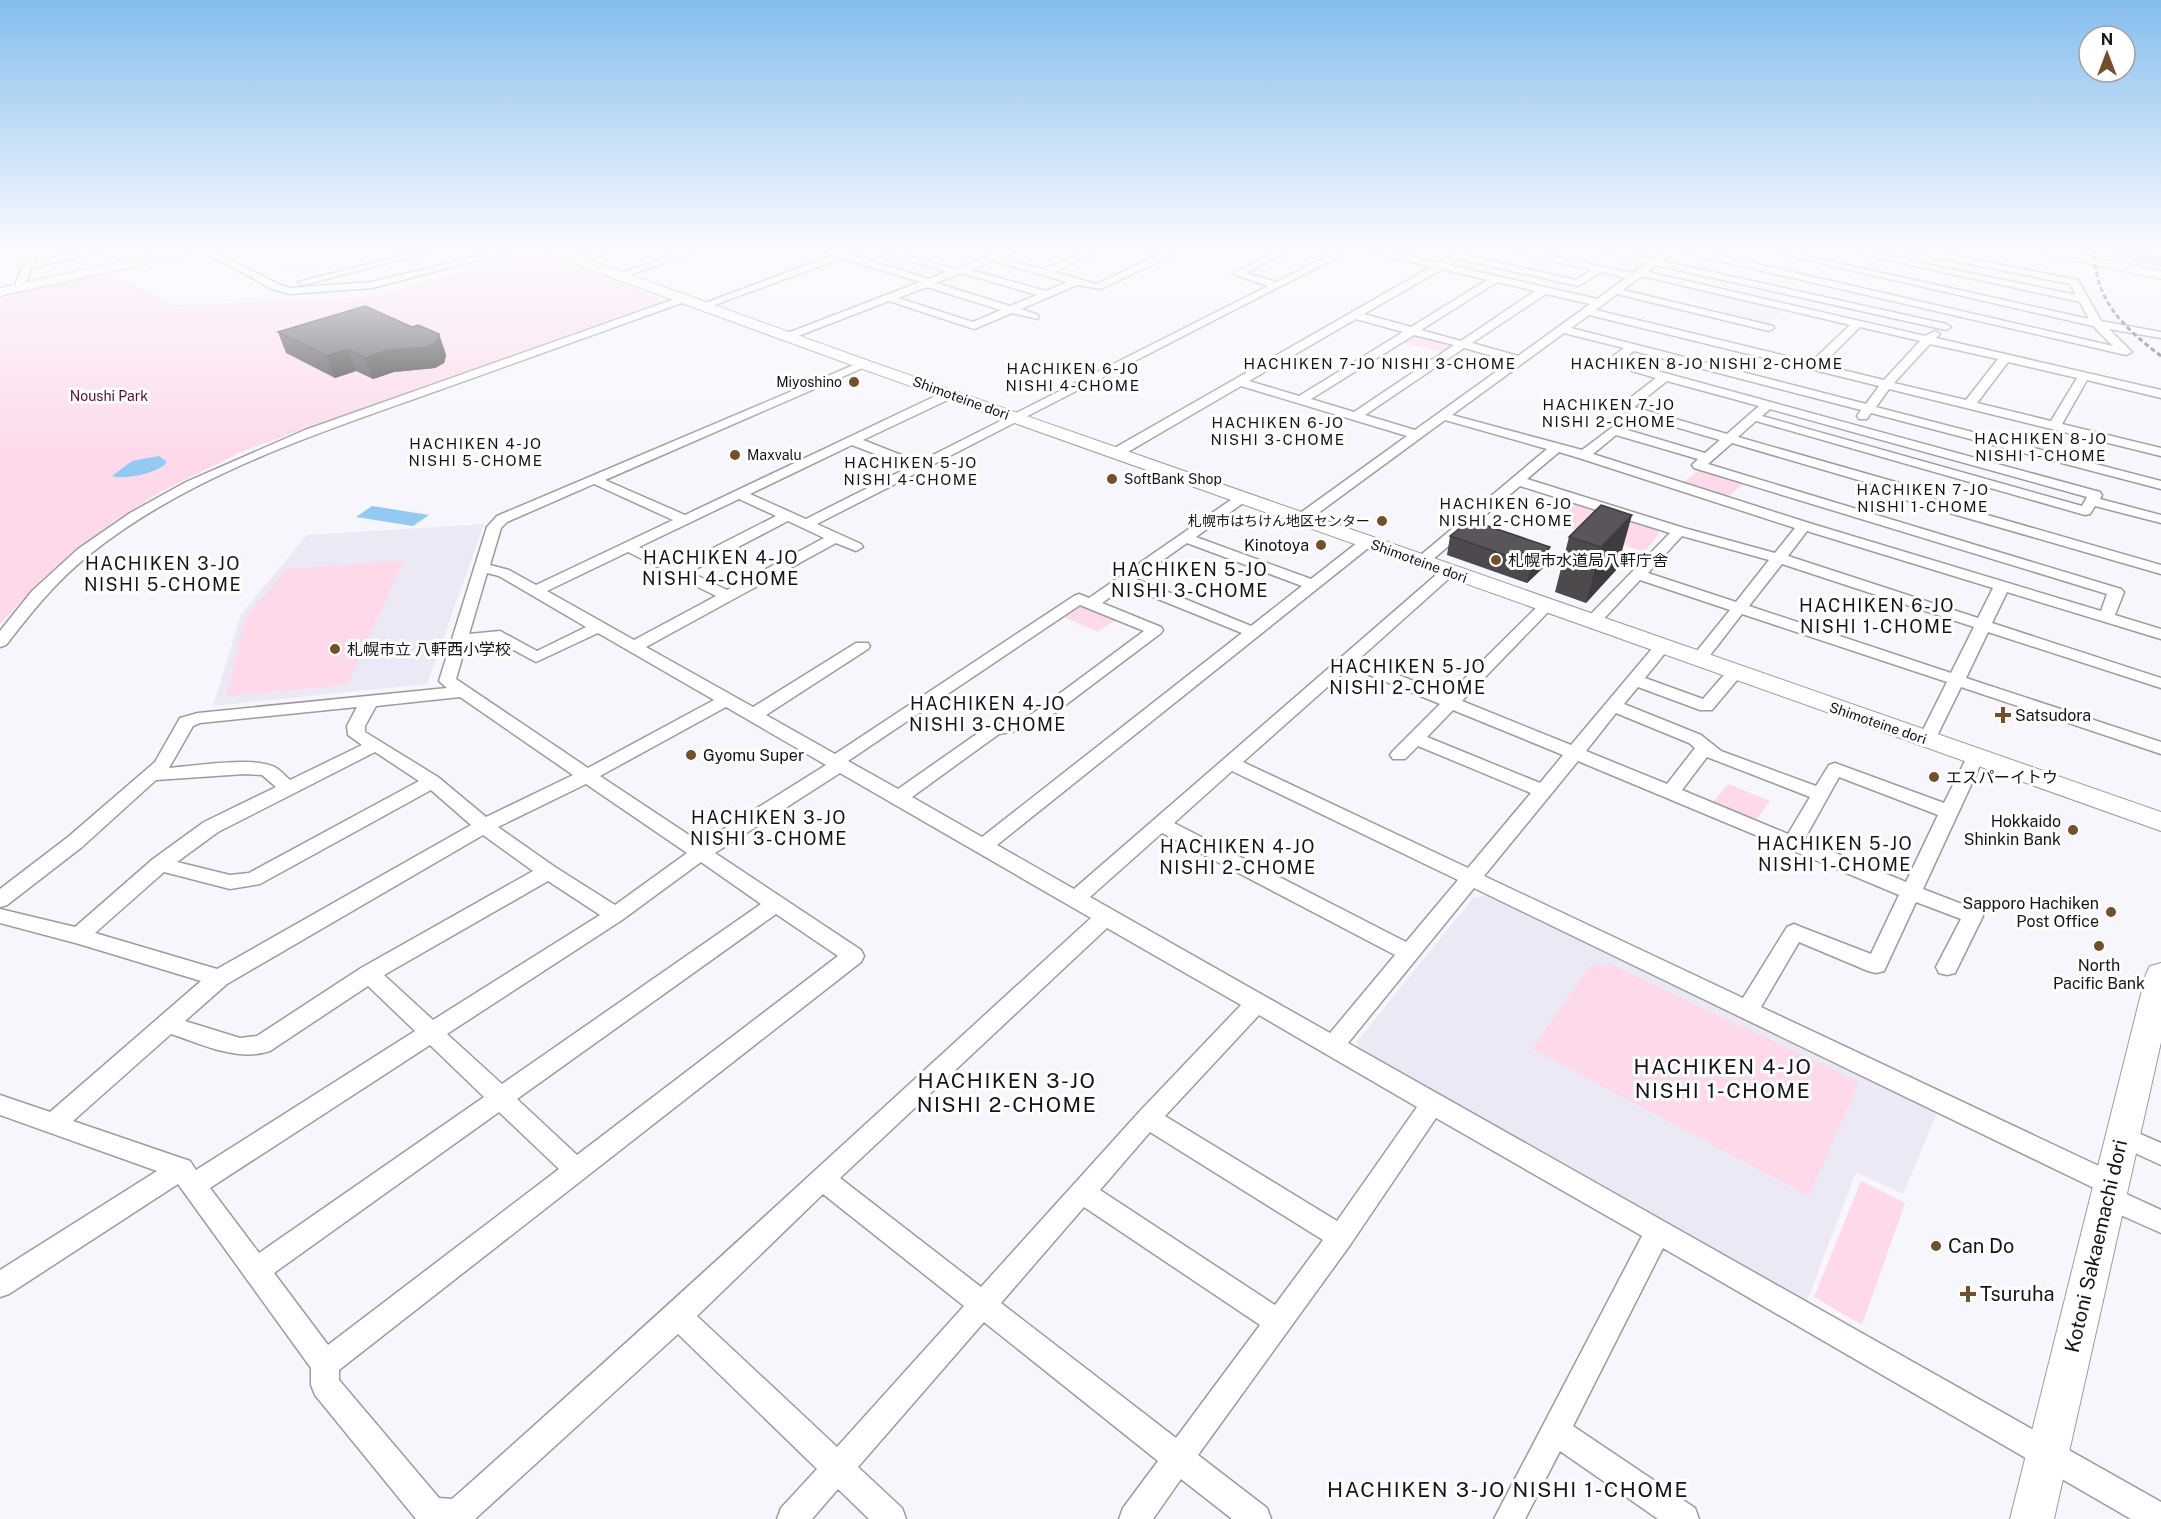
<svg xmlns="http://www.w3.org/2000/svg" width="2161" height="1519" font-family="'Public Sans','Noto Sans JP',sans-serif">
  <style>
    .built { fill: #ebe9f6 }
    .green { fill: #fdd9ea }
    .water { fill: #92caf4 }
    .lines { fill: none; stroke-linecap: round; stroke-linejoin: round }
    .river { fill: #92caf4; fill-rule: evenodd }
    .street-casing { stroke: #9c9ba1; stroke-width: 3 }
    .secondary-casing { stroke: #9c9ba1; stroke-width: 2 }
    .street { fill: #fff; fill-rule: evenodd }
    .secondary { fill: #fff; fill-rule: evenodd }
    .rail { stroke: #5d5c60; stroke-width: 3; stroke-dasharray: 5 3; stroke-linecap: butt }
    .wall { fill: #4d494d }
    .shaded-wall { fill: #3e3c3f }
    .building { fill: #59555a; stroke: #3e3c3f; stroke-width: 1.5 }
    .poi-dot { fill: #735029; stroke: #fff; stroke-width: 2 }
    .labels { text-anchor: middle; stroke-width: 6; stroke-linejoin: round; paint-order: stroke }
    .far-poi-label { font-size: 14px; fill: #151417; stroke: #fff; text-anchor: end }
    .far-park-label { font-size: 14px; fill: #530c3a; stroke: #fff }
    .far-street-label { font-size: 14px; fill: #151417; stroke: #fff }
    .far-neighbourhood-label { font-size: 15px; letter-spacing: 1.5px; fill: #151417; stroke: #fff }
    .poi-label { font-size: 16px; fill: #151417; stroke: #fff; text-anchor: start }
    .neighbourhood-label { font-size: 18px; letter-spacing: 1.5px; fill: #151417; stroke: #fff }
    .near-poi-label { font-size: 20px; fill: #151417; stroke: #fff; text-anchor: start }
    .near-street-label { font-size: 20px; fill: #151417; stroke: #fff }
    .near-neighbourhood-label { font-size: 21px; letter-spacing: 1.5px; fill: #151417; stroke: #fff }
  </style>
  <rect width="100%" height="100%" fill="#f7f6fd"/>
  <path class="built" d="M234,248H399L292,273Z
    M1696,287L1786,308L1766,326L1717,314L1728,306L1682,295Z
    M484,524L427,684L213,706L241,614L307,535Z
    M1488,896L1937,1113L1903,1194L1856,1172L1807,1301L1360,1049L1357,1041L1474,897Z"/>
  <path class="green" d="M2098,248H2140L2161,252V261Z
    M538,252L658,297L659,302L243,451L160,492L113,522L42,579L0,624V296L105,272L156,296L168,304L177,305L370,297Z
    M1411,334L1450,344L1452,346L1442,352L1399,342Z
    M1700,469L1745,482L1729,496L1684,482Z
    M1575,502L1658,529L1659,533L1645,552L1551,522Z
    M404,560L347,685L226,696L246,616L287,569Z
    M1081,606L1115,620L1098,632L1064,617Z
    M1728,784L1770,801L1755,821L1711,804Z
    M1610,964L1859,1082L1809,1196L1532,1049L1590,966Z
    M1861,1181L1905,1203L1862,1325L1814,1297Z"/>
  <path class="water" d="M159,456L167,462C159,473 125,480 112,476L132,461Z
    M372,506L429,515L413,526L356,517Z"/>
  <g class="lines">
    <path class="river" d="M2088,248H2116L2161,257V267L2090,251Z"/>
    <defs>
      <path id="street" d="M30,248H39L34,262L102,248H119L31,268L23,290H15L14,288Z
        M197,248H208L280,285L290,288L372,282L510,248H525L372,288L290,294L272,289Z
        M432,248H447L303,285L298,282Z
        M607,248H621L577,263L572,260Z
        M694,248H707L624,277L615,275Z
        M816,248C825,248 832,251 841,251C848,252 857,248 865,248L852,255L929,279L946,272L867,248H881L955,269L1010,248H1022L1002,258L1043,269L1097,248H1108L1054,272L1096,284L1159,255L1138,250L1137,248C1146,248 1161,252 1168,251C1175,250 1180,247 1188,248L1101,289L1077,285L1021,309L1038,315V319L1012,313L974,329L889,301L793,338H785V334L920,282L842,258L709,307L700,305L833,255ZM993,261L1067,282L1046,291L971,270ZM961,273L1037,295L1010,306L936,283ZM927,287L1001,310L973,322L898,298Z
        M1285,248H1297L1246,273L1276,282L1343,248H1355L817,524L861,544L863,547L856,551L836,543L646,647L753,707L856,643H868L870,646L868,649L766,715L835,754L1074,596L1079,594L1089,598L1238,495L1243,494L1250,498L1196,537L1311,579L1362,539H1372L1374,542L1372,545L997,845L1074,889L1444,568L1449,567L1456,571L1454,574L1359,659L1448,695L1541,603H1551L1554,606L1551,609L1462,701L1571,745L1656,644L1662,642L1670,647L1645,678L1703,699L1729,669L1735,668L1743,673L1712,710H1700L1638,687L1624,704L1701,735L1721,751L1816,786L1829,765L1835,763L1944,803L1969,753H1981L1984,757L1923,889L1980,911L1983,916L1955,973L1947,975L1939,973L1936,967L1961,919L1916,902L1884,971L1876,973L1868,971L1799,942L1761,1007L2120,1176L2124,1184L2120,1191L2161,1210V1233L2098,1205L2094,1197L2098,1190L1474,888L1348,1043L2161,1502V1519H2131L1663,1248L1573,1426L1695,1508L1699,1519H1658L1560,1451L1525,1519H1494L1642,1236L1436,1118L1350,1245L1198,1455L1267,1508L1271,1519H1232L1181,1479L1153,1519H1119L1123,1508L1158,1461L984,1322L858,1467L902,1508L906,1519H869L838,1489L812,1519H777L781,1508L817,1469L678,1334L475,1519H416L315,1395L311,1385V1368L178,1184L9,1294L0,1297V1270L157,1171L0,1115V1095L50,1112L201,981L79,944L0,923V909L75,927L153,859L204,822L276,787L262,775L245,774L156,780L82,847L7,905L0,907V889L68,837L155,762L180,718L198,713L447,688L439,681L487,527L497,516L863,361L867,362V366L605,480L685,515L946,391H954V397L863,440L919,462L1268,286L1232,274ZM852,445L909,467L806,519L750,494ZM594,484L673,520L536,585L509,570L490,565L501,528L507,522ZM739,499L776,516L678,566L639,547ZM788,521L824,538L727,590L690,572ZM1187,543L1302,586L1251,626L1136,579ZM628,552L716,596L634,640L547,591ZM487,573L499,576L586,627L537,651L500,631L469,634ZM1126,586L1242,633L982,837L912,797L999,734L1035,728L1161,633L1163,630L1161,627L1102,603ZM1080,605L1144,631L1024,720L988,726L898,789L848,761ZM598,633L714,700L588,768L456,679L466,644L497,641L536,662ZM1350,667L1440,704L1393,751L1390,755L1393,759H1405L1418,746L1531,793L1468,868L1243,762ZM460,697L573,775L486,817L438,777L365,732V726L376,706ZM357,707L347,726L348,735L362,745L290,780C285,776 279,768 272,766C252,757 193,766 169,768L193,726L200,723ZM726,707L826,765L701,843L600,776ZM1453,710L1563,755L1540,783L1427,737ZM1616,713L1689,743L1695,748L1667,784L1586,751ZM375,752L419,781L249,873L230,875L177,862L218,832ZM1707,757L1810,797L1788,834L1682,790ZM1578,761L1899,895L1871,954L1801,927L1794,924L1787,927L1743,998L1484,876ZM1232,771L1458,880L1406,942L1174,823ZM840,773L1091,918C878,1112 667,1308 452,1499L439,1498L339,1380V1370L861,962L864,956L861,950L715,853ZM1839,777L1938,815L1906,882L1804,840ZM586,784L687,853L615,905L555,867L498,827ZM431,790L471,825L217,969L95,933L164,872L230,889L260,884ZM1162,833L1395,955L1330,1033L1090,897ZM483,835L533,871L361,968L257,1036L240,1038L185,1021L227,984ZM701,862L761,904L502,1084L447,1034L622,920ZM548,881L600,915L433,1020L384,975ZM776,914L838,956L577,1155L517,1099ZM1107,928L1241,1005L1140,1111L981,1287L840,1178ZM368,986L415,1031L196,1170L190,1161L73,1121L171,1034C202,1044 237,1062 270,1051ZM1259,1015L1417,1107L1337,1221L1165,1116ZM430,1045L484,1097L259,1253L210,1188ZM499,1112L559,1169L328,1345L274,1273ZM1150,1132L1323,1240L1275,1305L1100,1190ZM823,1194L964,1306L837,1447L697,1316ZM1084,1207L1260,1325L1176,1438L1001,1303Z
        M1360,248H1375L1439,263L1465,248H1475L1466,255L1576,280L1591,270L1498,248H1514L1633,273L1647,263L1586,248H1602L1653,259L1668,248H1688L2113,346L2093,326L1755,248H1771L2089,319L2080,302L1833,248H1850L2076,295L2070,284L1904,251L1899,248H1916L2078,280L2101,321L2161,332V338L2109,329L2132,352L2126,355L1676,251L1662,261L1946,324L1951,327L1946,330L1656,265L1648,272L1925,336L1935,331L1940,334L1936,338L2161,390V398L2087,380L2062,424L2161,448V456L1889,389L1876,407L2161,481V489L1871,413L1867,419H1859L1857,416L1861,410L1634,351L1621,361L2100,492L2102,495L2100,499L2161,515V523L2095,506L2090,514L2085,515L1756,421L1738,437L1899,483L1918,495L2161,565V574L1908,501L1889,489L1732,443L1708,464L2121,589L2124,592L2115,615L2161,629V639L2007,592L1992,623L2161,678V688L1988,632L1966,678L2161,742V754L1961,687L1933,744H1921L1918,740L1947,682L1742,614L1704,663H1692L1690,660L1692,657L1730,610L1640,580L1598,625H1586L1584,622L1586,619L1670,533L1520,486L1426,565H1416L1414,562L1416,559L1547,449L1445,420L1306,522H1296L1294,519L1296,516L1407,436L1241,386L1121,456H1111L1110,453L1111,450L1431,267L1361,250ZM1459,259L1578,286L1601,272L1626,278L1597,299L1449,265ZM1442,269L1487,280L1411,327L1364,314ZM1642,276L1850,325L1811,362L1596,310L1617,294L1769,331L1774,328L1773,326L1623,290ZM1497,282L1535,291L1461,341L1421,330ZM1546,294L1590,304L1518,356L1472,343ZM1589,315L1879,386L1866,404L1571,328ZM1356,319L1403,332L1299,396L1249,381ZM1860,327L1920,341L1884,380L1822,365ZM1564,333L1624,348L1608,360V364L1656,378L1621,405V411L1720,440L1705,453L1614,426L1582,450L1452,415ZM1414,335L1454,345L1354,412L1311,399ZM1930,344L1998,359L1966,400L1894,383ZM1464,348L1511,361L1415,430L1365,415ZM2008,362L2077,378L2051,421L1977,403ZM1667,381L1759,406L1727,434L1634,407ZM1770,409L2087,497L2082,506L1762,416ZM1616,435L1698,459L1692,465L1694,468L2107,594L2101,611L1809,523L1593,454ZM1559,452L1579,458L1795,528L1775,553L1684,528L1527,479ZM1807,531L1993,588L1978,618L1788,556ZM1682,536L1769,560L1736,602L1648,573ZM1782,564L1974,627L1951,673L1749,606Z
        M686,295L691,298L690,300C603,331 516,363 428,394C311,436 187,476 89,555C56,581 31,613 6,645L0,647V631L32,591L78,549L130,513L186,482L305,430Z
        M2122,1126L2161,1143V1165L2113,1143L2110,1136L2113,1129Z"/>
      <path id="secondary" d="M183,248H207L200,252L0,296V288Z
        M537,248H556L869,361L2161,812V831L857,367L539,251Z
        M2025,248H2049L2161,271V279L2031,252Z
        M2152,248H2161V252L2153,251Z
        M2161,963V1042L2054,1519H2010L2146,974L2150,966Z"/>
    </defs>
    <use href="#street" class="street-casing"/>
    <use href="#secondary" class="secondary-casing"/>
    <use href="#street" class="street"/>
    <use href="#secondary" class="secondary"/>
    <path class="rail" d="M2094,248C2094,300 2122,326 2161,356"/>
  </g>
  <path class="wall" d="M412,327L439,334L446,355L444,363L435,368L394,372L373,379L356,371L335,378L286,353L278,332Z
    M1601,505L1617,569L1586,603L1555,592L1569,537Z
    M1450,536L1545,566L1527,583L1447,555Z"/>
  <path class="shaded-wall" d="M439,334L446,355L444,363L435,368L394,372L373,379L365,358Z
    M348,349L356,371L335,378L327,356Z
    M1632,515L1617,569L1586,603L1601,547Z
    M1550,547L1545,566L1527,583L1531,564Z"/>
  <path class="building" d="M365,306L412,327L418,325L439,334L437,341L428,347L387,350L365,358L348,349L327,356L278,332Z
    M1601,505L1632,515L1601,547L1569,537Z
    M1470,520L1550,547L1531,564L1450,536Z"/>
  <linearGradient id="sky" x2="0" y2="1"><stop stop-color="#85bded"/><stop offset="0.54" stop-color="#fbfbfe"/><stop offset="1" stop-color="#fbfbfe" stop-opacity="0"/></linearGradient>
  <rect width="2161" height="460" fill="url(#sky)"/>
  <g class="poi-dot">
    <circle cx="854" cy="382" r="6"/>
    <circle cx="735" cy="455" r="6"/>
    <circle cx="1112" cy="479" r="6"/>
    <circle cx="1382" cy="521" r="6"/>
    <circle cx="1321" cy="545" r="6"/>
    <circle cx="1496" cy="560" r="6"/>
    <circle cx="335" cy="649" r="6"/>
    <path d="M2000 706h6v6h6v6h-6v6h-6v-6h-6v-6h6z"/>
    <circle cx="691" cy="755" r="6"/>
    <circle cx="1934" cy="777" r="6"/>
    <circle cx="2073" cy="830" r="6"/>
    <circle cx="2111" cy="912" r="6"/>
    <circle cx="2099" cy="946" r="6"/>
    <circle cx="1936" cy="1246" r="6"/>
    <path d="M1965 1285h6v6h6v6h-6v6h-6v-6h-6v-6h6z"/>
  </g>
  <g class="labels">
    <g class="far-poi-label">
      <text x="842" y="387">Miyoshino</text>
      <text x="747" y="460" text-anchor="start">Maxvalu</text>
      <text x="1124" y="484" text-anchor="start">SoftBank Shop</text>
      <text x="1370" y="526">札幌市はちけん地区センター</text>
    </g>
    <g class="far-park-label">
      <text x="109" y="401">Noushi Park</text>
    </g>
    <g class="far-street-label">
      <text transform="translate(961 398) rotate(20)" y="5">Shimoteine dori</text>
      <text transform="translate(1419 561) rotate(20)" y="5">Shimoteine dori</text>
      <text transform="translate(1878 723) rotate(19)" y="5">Shimoteine dori</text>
    </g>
    <g class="far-neighbourhood-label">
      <text x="1380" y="369">HACHIKEN 7-JO NISHI 3-CHOME</text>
      <text x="1707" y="369">HACHIKEN 8-JO NISHI 2-CHOME</text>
      <text x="1073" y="374">HACHIKEN 6-JO<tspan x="1073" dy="17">NISHI 4-CHOME</tspan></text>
      <text x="1609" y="410">HACHIKEN 7-JO<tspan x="1609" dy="17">NISHI 2-CHOME</tspan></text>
      <text x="1278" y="428">HACHIKEN 6-JO<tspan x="1278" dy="17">NISHI 3-CHOME</tspan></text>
      <text x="2041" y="444">HACHIKEN 8-JO<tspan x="2041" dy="17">NISHI 1-CHOME</tspan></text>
      <text x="476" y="449">HACHIKEN 4-JO<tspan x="476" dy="17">NISHI 5-CHOME</tspan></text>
      <text x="911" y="468">HACHIKEN 5-JO<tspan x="911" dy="17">NISHI 4-CHOME</tspan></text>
      <text x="1923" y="495">HACHIKEN 7-JO<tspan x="1923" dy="17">NISHI 1-CHOME</tspan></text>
      <text x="1506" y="509">HACHIKEN 6-JO<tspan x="1506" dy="17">NISHI 2-CHOME</tspan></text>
    </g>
    <g class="poi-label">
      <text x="1309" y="551" text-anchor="end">Kinotoya</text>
      <text x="1508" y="566">札幌市水道局八軒庁舎</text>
      <text x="347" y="655">札幌市立 八軒西小学校</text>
      <text x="2015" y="721">Satsudora</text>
      <text x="703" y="761">Gyomu Super</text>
      <text x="1946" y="783">エスパーイトウ</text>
      <text x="2061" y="827" text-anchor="end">Hokkaido<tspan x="2061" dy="18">Shinkin Bank</tspan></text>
      <text x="2099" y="909" text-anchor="end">Sapporo Hachiken<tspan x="2099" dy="18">Post Office</tspan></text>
      <text x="2099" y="971" text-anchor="middle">North<tspan x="2099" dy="18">Pacific Bank</tspan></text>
    </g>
    <g class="neighbourhood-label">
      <text x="721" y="564">HACHIKEN 4-JO<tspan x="721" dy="21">NISHI 4-CHOME</tspan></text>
      <text x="163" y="570">HACHIKEN 3-JO<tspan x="163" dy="21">NISHI 5-CHOME</tspan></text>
      <text x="1190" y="576">HACHIKEN 5-JO<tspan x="1190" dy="21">NISHI 3-CHOME</tspan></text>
      <text x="1877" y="612">HACHIKEN 6-JO<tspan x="1877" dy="21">NISHI 1-CHOME</tspan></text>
      <text x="1408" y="673">HACHIKEN 5-JO<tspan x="1408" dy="21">NISHI 2-CHOME</tspan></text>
      <text x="988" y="710">HACHIKEN 4-JO<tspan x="988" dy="21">NISHI 3-CHOME</tspan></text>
      <text x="769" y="824">HACHIKEN 3-JO<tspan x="769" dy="21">NISHI 3-CHOME</tspan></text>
      <text x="1835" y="850">HACHIKEN 5-JO<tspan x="1835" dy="21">NISHI 1-CHOME</tspan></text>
      <text x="1238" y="853">HACHIKEN 4-JO<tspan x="1238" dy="21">NISHI 2-CHOME</tspan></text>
    </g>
    <g class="near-poi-label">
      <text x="1948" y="1253">Can Do</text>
      <text x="1980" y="1301">Tsuruha</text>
    </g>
    <g class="near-street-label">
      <text transform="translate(2096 1246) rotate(-77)" y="7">Kotoni Sakaemachi dori</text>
    </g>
    <g class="near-neighbourhood-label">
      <text x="1723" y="1074">HACHIKEN 4-JO<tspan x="1723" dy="24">NISHI 1-CHOME</tspan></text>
      <text x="1007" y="1088">HACHIKEN 3-JO<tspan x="1007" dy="24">NISHI 2-CHOME</tspan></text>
      <text x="1508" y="1497">HACHIKEN 3-JO NISHI 1-CHOME</text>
    </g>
  </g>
  <g transform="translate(2107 54)"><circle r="28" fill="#ffffff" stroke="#a1a1a2" stroke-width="1.5"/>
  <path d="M0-4.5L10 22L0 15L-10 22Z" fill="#735029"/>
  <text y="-9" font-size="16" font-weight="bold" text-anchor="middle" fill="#151417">N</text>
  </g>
</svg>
